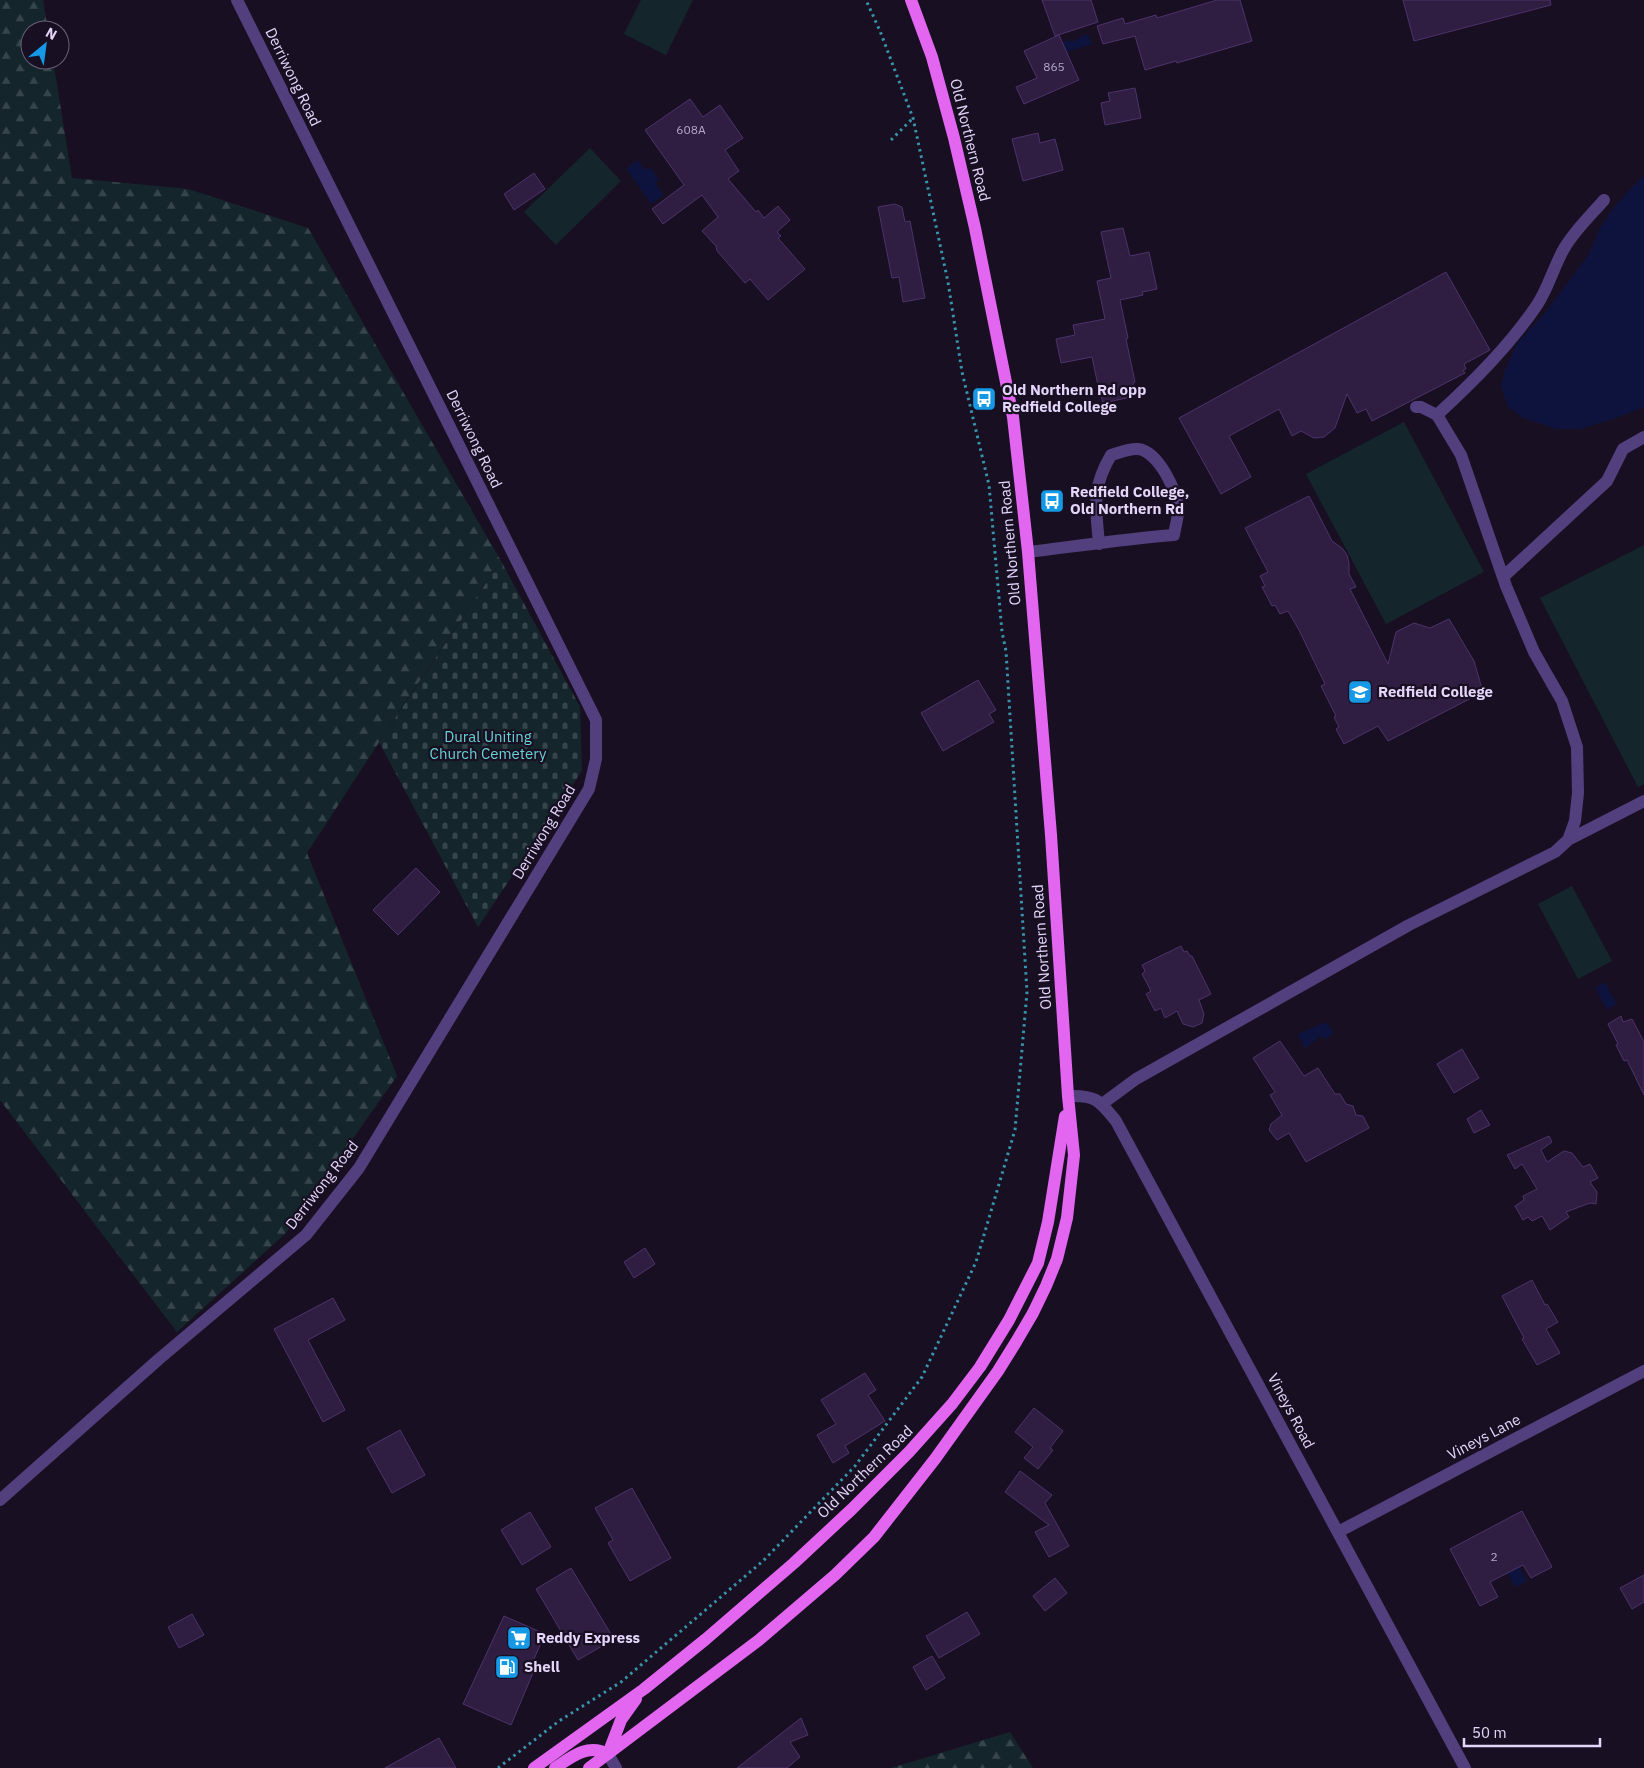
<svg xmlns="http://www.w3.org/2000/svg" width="1644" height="1768" font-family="'IBM Plex Sans',sans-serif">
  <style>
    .forest { fill: url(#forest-firs) }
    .cemetery { fill: url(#cemetery-stones) }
    .park { fill: #14262b }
    .water { fill: #0e133d }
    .building { fill: #2f1e41; stroke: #4d326b }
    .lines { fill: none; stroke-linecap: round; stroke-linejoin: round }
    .path { stroke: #3993aa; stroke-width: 3; stroke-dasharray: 2.5 4; stroke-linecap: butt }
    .minor { stroke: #523f7d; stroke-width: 12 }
    .major { stroke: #e366f1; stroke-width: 12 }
    .labels { text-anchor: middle; stroke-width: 4.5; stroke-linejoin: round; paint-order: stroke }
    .number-label { font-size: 12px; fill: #b7a7cc }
    .street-label { font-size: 15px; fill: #e4d5fb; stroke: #181022 }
    .poi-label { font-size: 15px; font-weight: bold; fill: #e4d5fb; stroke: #181022; text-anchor: start }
    .park-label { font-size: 15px; fill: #67d2d5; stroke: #181022 }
  </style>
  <defs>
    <pattern id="forest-firs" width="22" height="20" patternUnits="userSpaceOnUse" patternTransform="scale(1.25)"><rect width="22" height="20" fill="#14262b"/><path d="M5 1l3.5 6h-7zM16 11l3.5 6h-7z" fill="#36454b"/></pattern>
    <pattern id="cemetery-stones" width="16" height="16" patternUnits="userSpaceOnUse" patternTransform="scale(1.25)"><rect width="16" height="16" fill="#14262b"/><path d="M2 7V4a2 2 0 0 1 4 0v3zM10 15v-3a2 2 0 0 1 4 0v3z" fill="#36454b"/></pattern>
  </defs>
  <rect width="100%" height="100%" fill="#181022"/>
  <path class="forest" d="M0,0H43L48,30H30V60H53L72,178L188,189L308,228L501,561L400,710L307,853L397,1076L287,1232L177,1332L0,1100Z
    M1010,1732L1033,1768H891Z"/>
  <path class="cemetery" d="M501,561L580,707L582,771L478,927L379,742Z"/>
  <path class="park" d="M641,0H693L666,55L624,34Z
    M590,148L621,181L556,245L524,212Z
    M1404,422L1484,572L1386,624L1306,474Z
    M1644,545V784L1638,787L1540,598Z
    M1572,886L1612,961L1578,979L1538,904Z"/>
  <path class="water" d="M1083,35H1088L1092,44L1064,53L1060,46C1064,40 1069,40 1075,41Z
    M638,160L645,170L650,167L659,180L655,183L664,195L651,204L626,168Z
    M1644,176V407L1613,419L1581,429H1556L1523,418L1508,407L1501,386L1505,370L1518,342L1545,313L1589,254L1600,228L1611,211L1631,188Z
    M1605,982L1617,1004L1607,1010L1595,988Z
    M1326,1022L1334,1033L1326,1039L1321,1036L1305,1049L1298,1034Z
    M1516,1560L1527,1581L1515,1587L1504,1566Z"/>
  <path class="building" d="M1042,0H1091L1098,22L1055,36Z
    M1217,0H1240L1252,41L1177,63L1176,61L1145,70L1135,36L1103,44L1097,26L1123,18L1125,24L1156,15L1157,18Z
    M1403,0H1550L1551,5L1414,41Z
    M1059,35L1079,80L1024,104L1016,87L1037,78L1024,51Z
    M1135,88L1141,118L1105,125L1101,103L1110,101L1108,93Z
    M690,99L703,117L720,105L743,138L725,150L739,171L728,179L756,212L758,210L764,218L778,206L790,220L777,232L781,236L778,238L805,269L768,300L750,279L745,283L717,251L716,246L702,231L718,217L702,195L663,224L652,209L684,185L645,130Z
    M1038,133L1040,143L1055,139L1063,170L1023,181L1012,139Z
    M534,173L545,189L514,210L504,194Z
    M895,204L902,207L905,222L910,221L925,298L903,302L899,277L892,278L878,207Z
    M1123,228L1130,256L1149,252L1157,289L1142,292L1143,295L1120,300L1128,338L1126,339L1135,382L1133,383L1136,396L1103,403L1101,395H1100L1092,357L1061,363L1056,339L1075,335L1073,325L1105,319L1097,281L1111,278L1101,232Z
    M1446,272L1490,350L1464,364L1466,369L1463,370L1465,373L1372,421L1366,409L1357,413L1347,394L1335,428L1324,437L1314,438L1301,431L1292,436L1279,409L1229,436L1251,477L1221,494L1179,418Z
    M1309,496L1332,541L1342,548L1347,555L1349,563V574L1356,587L1350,589L1388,664L1396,632L1414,623L1430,628L1449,619L1474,661L1483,692L1388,741L1378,726L1344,744L1336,729L1339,727L1334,717L1336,716L1321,686L1325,684L1299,630L1288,611L1280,614L1275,605L1272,606L1262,587L1265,586L1260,576L1268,572L1245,528Z
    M978,680L996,710L989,714L994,722L943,751L921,713Z
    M416,868L440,892L398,935L373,910Z
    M1181,946L1184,952L1187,951L1190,956H1192L1211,994L1199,1000L1204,1014L1202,1023L1193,1027L1183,1024L1177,1011L1165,1018L1161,1008L1155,1011L1146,994L1151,991L1142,974L1145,971L1142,965Z
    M1621,1016L1623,1022L1632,1019L1644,1042V1095L1627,1060L1624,1061L1616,1045L1618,1044L1608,1024Z
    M1280,1041L1304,1076L1318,1068L1335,1094H1340L1346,1104L1353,1106L1356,1115L1363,1116L1369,1128L1306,1162L1289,1133L1277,1140L1269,1130L1271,1124L1282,1115L1270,1095L1275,1092L1253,1058Z
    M1462,1049L1479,1078L1454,1093L1437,1064Z
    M1481,1110L1490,1125L1474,1133L1467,1119Z
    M1549,1136L1552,1142L1541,1150L1547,1162L1564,1151L1572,1153L1583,1167L1590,1164L1598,1178L1590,1182L1597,1192L1596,1204L1590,1203L1566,1212L1569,1217L1550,1230L1542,1216L1532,1221L1528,1217L1523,1220L1515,1206L1524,1200L1523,1196L1537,1189L1522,1164L1515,1169L1507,1155Z
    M645,1248L655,1264L634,1278L624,1262Z
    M1532,1280L1545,1305L1547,1304L1558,1322L1546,1329L1560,1353L1537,1365L1522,1339L1524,1338L1502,1296Z
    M333,1298L345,1320L308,1340L345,1410L323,1422L274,1329Z
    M865,1373L876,1390L868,1395L885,1421L845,1446L849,1453L833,1463L817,1435L836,1424L821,1400Z
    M1034,1408L1063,1431L1050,1448L1053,1450L1038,1469L1024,1458L1033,1447L1015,1432Z
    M400,1430L425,1475L392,1493L367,1448Z
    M1020,1471L1052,1495L1045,1503L1069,1546L1049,1557L1035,1532L1049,1525L1005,1492Z
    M632,1488L671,1558L630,1581L608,1543L613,1540L595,1508Z
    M1522,1511L1552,1567L1531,1578L1523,1565L1490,1582L1498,1597L1480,1606L1450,1549Z
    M530,1512L551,1547L522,1565L501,1530Z
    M571,1568L614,1639L578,1660L536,1589Z
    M1644,1575V1602L1632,1609L1620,1588Z
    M1055,1578L1067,1593L1045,1611L1033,1596Z
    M967,1612L980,1634L939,1658L926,1636Z
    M192,1614L204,1635L179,1648L168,1627Z
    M504,1616L545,1634L534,1659L538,1661L511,1725L463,1704Z
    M932,1656L945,1678L926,1690L913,1667Z
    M801,1718L808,1735L790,1742L800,1757L787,1768H737Z
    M439,1738L456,1768H385Z"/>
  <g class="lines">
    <path class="path" d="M891,140L913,118
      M498,1768L559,1721L621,1682L763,1561L855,1466L922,1377L976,1262L1015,1130L1027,992L1006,651L1002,632L989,485L962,372L948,282L913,118L880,31L866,0"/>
    <path class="minor" d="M1437,415C1474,381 1509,346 1537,305C1549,287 1554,265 1565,247C1576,229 1591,215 1604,200
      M1028,552C1077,546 1125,539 1174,535C1175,527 1178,519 1178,511C1179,493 1158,451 1138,449C1129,448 1119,453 1111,455C1091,489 1096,507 1099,544
      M1503,577L1607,481L1623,449L1644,437
      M1568,840L1644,801
      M1068,1096C1096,1095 1099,1100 1116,1121L1465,1768
      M1102,1104L1136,1079L1409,925L1555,852L1568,840L1575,821L1578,793L1577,747L1562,701L1534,652L1506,586L1461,455L1437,415L1421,407H1416
      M0,1500L159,1359L306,1235L359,1168L589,789L596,759V720L237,0
      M1338,1532L1644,1371
      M608,1754L616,1768"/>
    <path class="major" d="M608,1754L621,1720L636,1699
      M534,1768L644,1689L706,1639L794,1563L852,1509L909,1452L952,1404L980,1367L1009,1320L1038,1263L1048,1222L1065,1116
      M555,1768C571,1757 588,1743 608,1754
      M589,1768L759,1640L835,1575L874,1537L935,1459L998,1371L1016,1342L1033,1313L1046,1286L1057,1259L1067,1218L1074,1155L1068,1096L1051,835L1028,552L1013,417L975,228L954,138L932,57L911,0"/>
  </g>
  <defs>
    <symbol id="bus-square" viewBox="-11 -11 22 22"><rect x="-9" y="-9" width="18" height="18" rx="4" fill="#1599e7" stroke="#181022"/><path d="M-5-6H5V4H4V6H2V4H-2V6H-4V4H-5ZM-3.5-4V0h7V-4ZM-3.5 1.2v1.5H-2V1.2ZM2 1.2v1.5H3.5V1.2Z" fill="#fff"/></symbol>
    <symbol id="school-square" viewBox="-11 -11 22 22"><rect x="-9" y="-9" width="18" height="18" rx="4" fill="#1599e7" stroke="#181022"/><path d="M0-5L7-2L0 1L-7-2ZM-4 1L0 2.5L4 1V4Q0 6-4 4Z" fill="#fff"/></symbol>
    <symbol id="supermarket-square" viewBox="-11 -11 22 22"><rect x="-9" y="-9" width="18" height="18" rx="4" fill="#1599e7" stroke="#181022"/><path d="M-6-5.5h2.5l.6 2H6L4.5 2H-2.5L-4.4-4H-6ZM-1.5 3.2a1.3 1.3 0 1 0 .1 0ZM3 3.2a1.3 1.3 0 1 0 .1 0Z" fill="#fff"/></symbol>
    <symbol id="fuel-square" viewBox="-11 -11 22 22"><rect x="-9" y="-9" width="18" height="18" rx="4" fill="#1599e7" stroke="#181022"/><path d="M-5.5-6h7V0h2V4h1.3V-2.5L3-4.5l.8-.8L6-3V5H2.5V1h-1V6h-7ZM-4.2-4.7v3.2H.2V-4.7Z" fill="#fff"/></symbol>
  </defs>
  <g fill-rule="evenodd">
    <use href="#bus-square" x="970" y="385" width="28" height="28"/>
    <use href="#bus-square" x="1038" y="487" width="28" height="28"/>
    <use href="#school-square" x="1346" y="678" width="28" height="28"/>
    <use href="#supermarket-square" x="505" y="1624" width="28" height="28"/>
    <use href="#fuel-square" x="493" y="1653" width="28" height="28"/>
  </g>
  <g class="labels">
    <g class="number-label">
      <text x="1054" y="71">865</text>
      <text x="691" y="134">608A</text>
      <text x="1494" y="1561">2</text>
    </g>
    <g class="street-label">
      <text transform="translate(293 77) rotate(64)" y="5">Derriwong Road</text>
      <text transform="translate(970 140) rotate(76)" y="5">Old Northern Road</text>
      <text transform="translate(474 439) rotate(64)" y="5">Derriwong Road</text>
      <text transform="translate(1010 543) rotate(-95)" y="5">Old Northern Road</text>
      <text transform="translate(544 832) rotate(-59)" y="5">Derriwong Road</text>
      <text transform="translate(1042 947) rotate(-94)" y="5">Old Northern Road</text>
      <text transform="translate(322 1185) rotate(-52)" y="5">Derriwong Road</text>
      <text transform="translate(1291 1411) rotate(62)" y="5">Vineys Road</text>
      <text transform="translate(1484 1437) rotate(-28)" y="5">Vineys Lane</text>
      <text transform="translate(865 1472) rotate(-44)" y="5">Old Northern Road</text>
    </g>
    <g class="poi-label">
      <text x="1002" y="395">Old Northern Rd opp<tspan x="1002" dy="17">Redfield College</tspan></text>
      <text x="1070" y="497">Redfield College,<tspan x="1070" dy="17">Old Northern Rd</tspan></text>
      <text x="1378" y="697">Redfield College</text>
      <text x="536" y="1643">Reddy Express</text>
      <text x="524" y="1672">Shell</text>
    </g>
    <g class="park-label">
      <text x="488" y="742">Dural Uniting<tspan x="488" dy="17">Church Cemetery</tspan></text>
    </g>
  </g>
  <g transform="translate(45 45) rotate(29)"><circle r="24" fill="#181022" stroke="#6a5f79"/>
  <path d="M0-4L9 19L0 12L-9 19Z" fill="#1599e7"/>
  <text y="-8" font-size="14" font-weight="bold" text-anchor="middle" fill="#e4d5fb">N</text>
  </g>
  <path d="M1464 1738v8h136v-8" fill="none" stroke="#e4d5fb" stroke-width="2.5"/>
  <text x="1472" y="1738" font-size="15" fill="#e4d5fb" stroke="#181022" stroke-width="4" paint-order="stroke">50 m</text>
</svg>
